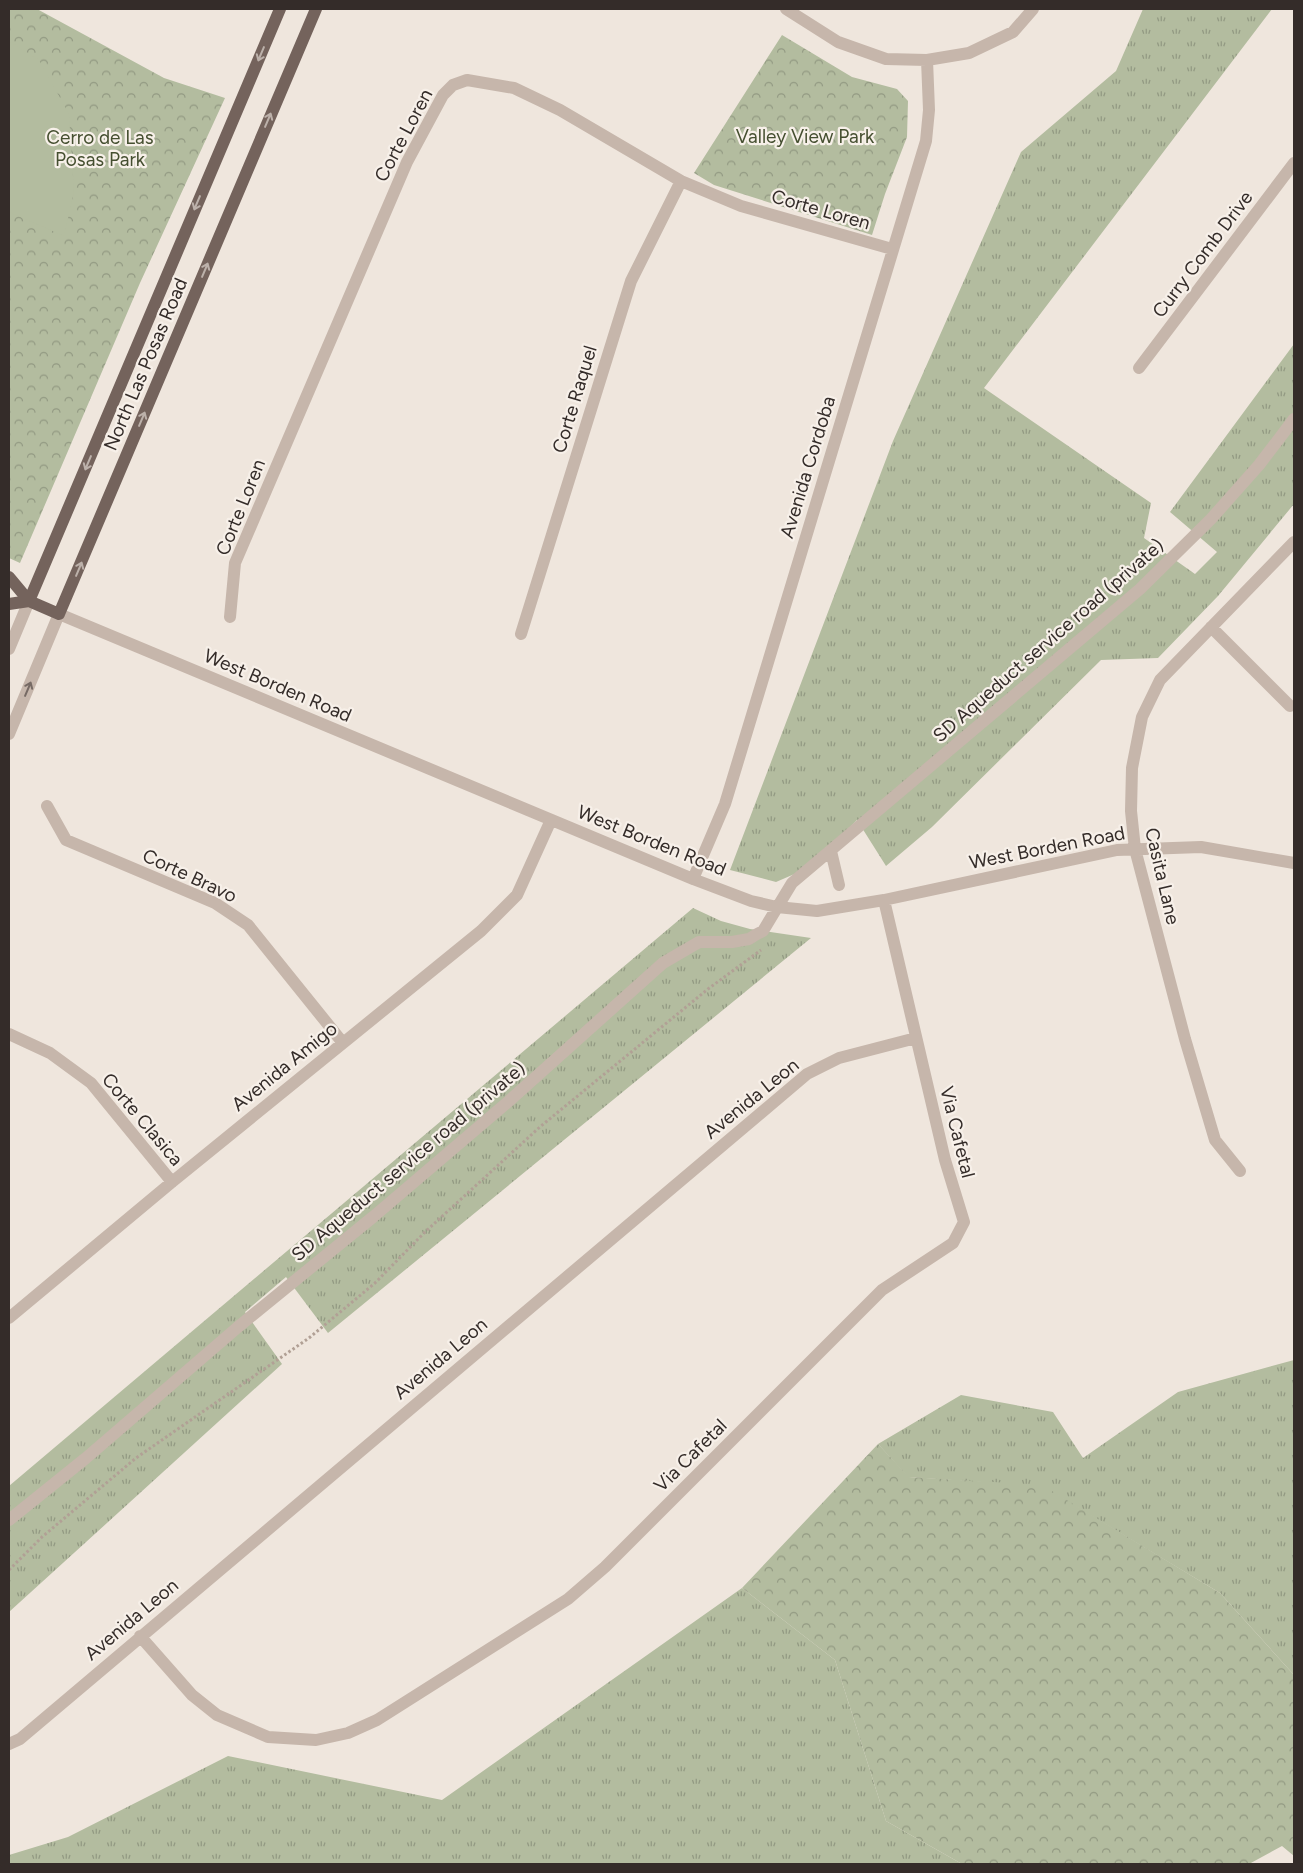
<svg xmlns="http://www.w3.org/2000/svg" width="1303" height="1873" font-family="Figtree,sans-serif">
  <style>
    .grass { fill: url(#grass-tufts) }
    .forest { fill: url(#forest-crowns) }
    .pitch { fill: #b3bc9f }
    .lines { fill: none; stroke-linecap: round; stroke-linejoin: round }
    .path { stroke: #b1a095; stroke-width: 3; stroke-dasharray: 2.5 2.5; stroke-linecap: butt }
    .minor { stroke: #c6b6ab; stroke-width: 12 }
    .major { stroke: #74635c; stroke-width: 12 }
    .oneway { stroke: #bcb1aa }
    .oneway2 { stroke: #766a64 }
    .labels { text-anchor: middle; stroke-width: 4.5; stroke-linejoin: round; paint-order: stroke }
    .street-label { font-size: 19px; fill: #342c29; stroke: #f7f0e9 }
    .park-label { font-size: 19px; fill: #454f30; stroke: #f7f0e9 }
  </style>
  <defs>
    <pattern id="grass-tufts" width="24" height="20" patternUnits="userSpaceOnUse" patternTransform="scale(1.25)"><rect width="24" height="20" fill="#b3bc9f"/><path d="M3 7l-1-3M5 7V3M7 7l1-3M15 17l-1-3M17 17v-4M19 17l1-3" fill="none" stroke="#929982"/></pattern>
    <pattern id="forest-crowns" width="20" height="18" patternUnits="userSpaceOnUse" patternTransform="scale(1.25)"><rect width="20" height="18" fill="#b3bc9f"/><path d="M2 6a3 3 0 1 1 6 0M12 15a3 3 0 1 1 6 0" fill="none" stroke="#929982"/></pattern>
  </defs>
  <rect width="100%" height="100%" fill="#efe6dd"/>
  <path class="grass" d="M1143,9H1272L984,388L1151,503L1144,538L1195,574L1217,552L1170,512L1294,344V504L1218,596L1158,658L1101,660L932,827L886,866L857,820L813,866L776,882L730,870L893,441L1021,152L1116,71Z
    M693,908L721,921L750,929L811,938L328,1333L286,1277L245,1312L282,1364L9,1612V1486Z
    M1294,1360V1675L1220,1593L1042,1486L908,1477L878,1444L961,1395L1053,1412L1083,1458L1178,1392Z
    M742,1588L835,1660L886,1821L962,1864H9V1855L68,1837L228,1756L442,1800Z"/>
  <path class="forest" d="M9,9H37L164,78L225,98L140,283L20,563L9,558Z
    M782,35L852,77L897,89L908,101L907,137L885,194L872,235L714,185L694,173Z
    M878,1444L909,1477L1042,1485L1220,1593L1294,1675V1856L1282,1846L1249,1864H962L886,1821L835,1660L742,1588Z"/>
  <path class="pitch" d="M9,41L39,60L69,114L74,192L64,236L9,212Z"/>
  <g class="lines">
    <path class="path" d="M9,1570L42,1537L136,1458L309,1338L375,1283L425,1232L541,1126L708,989L761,950"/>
    <path class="minor" d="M786,9L838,42L886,59L927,60L969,53L1013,32L1033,9
      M1139,368L1294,163
      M230,617L235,563L407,162L443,95L453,85L467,80L514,88L560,110L681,181L741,206L892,249
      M1211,627L1290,706
      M521,634L631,281L681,181
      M9,649L29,601
      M9,734L59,614L693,879L751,901L777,907L817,911L884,900L1117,850L1201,847L1294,863
      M47,806L66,840L215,903L248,925L343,1043
      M831,851L839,885
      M693,879L725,804L926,141L929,110L927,60
      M9,1034L50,1053L91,1083L172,1182
      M1240,1171L1215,1140L1185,1039L1135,849L1131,811L1132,768L1142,717L1160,680L1294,542
      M9,1318L172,1182L481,931L517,895L551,820
      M9,1520L86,1458L238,1327L373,1217L509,1101L663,963L699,942H732L749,939L757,934L763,931L792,883L1140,589L1211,519L1259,465L1294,419
      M140,1636L192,1695L217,1715L268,1737L316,1740L348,1733L377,1720L568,1599L605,1567L882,1290L953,1243L964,1222L945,1160L884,900
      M9,1744L20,1739L807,1074L839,1058L916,1038"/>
    <path class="major" d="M9,577L29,601L59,614L316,9
      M29,601L280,9
      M9,604L29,601"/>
  </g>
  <defs><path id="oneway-shaft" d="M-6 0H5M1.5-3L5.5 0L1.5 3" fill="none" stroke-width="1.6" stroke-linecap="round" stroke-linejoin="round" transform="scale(1.25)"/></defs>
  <g class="oneway">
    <use href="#oneway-shaft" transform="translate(261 54) rotate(113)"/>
    <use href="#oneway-shaft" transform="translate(268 120) rotate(-67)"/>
    <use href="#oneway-shaft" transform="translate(197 203) rotate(113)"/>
    <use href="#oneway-shaft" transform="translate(205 270) rotate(-67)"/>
    <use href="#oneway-shaft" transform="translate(142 419) rotate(-67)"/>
    <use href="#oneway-shaft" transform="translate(88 463) rotate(113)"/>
    <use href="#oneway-shaft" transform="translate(79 569) rotate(-67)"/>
  </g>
  <use class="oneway2" href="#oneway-shaft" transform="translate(28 689) rotate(-67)"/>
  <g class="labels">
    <g class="street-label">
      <text transform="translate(403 135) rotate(-62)" y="7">Corte Loren</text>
      <text transform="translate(821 209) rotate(16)" y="7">Corte Loren</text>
      <text transform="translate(1202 254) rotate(-53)" y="7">Curry Comb Drive</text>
      <text transform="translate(145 364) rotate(-67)" y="7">North Las Posas Road</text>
      <text transform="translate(574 399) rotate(-73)" y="7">Corte Raquel</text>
      <text transform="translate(807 467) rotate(-73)" y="7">Avenida Cordoba</text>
      <text transform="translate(240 507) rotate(-68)" y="7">Corte Loren</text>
      <text transform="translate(1048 640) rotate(-41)" y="7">SD Aqueduct service road (private)</text>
      <text transform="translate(278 685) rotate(23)" y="7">West Borden Road</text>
      <text transform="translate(652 840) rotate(22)" y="7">West Borden Road</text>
      <text transform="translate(1047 847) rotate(-11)" y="7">West Borden Road</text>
      <text transform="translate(190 875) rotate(25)" y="7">Corte Bravo</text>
      <text transform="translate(1163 876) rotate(77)" y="7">Casita Lane</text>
      <text transform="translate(284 1066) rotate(-39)" y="7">Avenida Amigo</text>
      <text transform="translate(751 1098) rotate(-39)" y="7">Avenida Leon</text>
      <text transform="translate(143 1119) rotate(50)" y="7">Corte Clasica</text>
      <text transform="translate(958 1132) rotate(76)" y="7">Via Cafetal</text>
      <text transform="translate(408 1161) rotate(-40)" y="7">SD Aqueduct service road (private)</text>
      <text transform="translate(440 1358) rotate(-40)" y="7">Avenida Leon</text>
      <text transform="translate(690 1455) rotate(-45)" y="7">Via Cafetal</text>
      <text transform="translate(131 1619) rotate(-40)" y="7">Avenida Leon</text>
    </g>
    <g class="park-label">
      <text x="805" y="143">Valley View Park</text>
      <text x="100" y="144">Cerro de Las<tspan x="100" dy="22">Posas Park</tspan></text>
    </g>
  </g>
  <rect width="1303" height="1873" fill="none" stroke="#342c29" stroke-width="20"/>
</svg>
